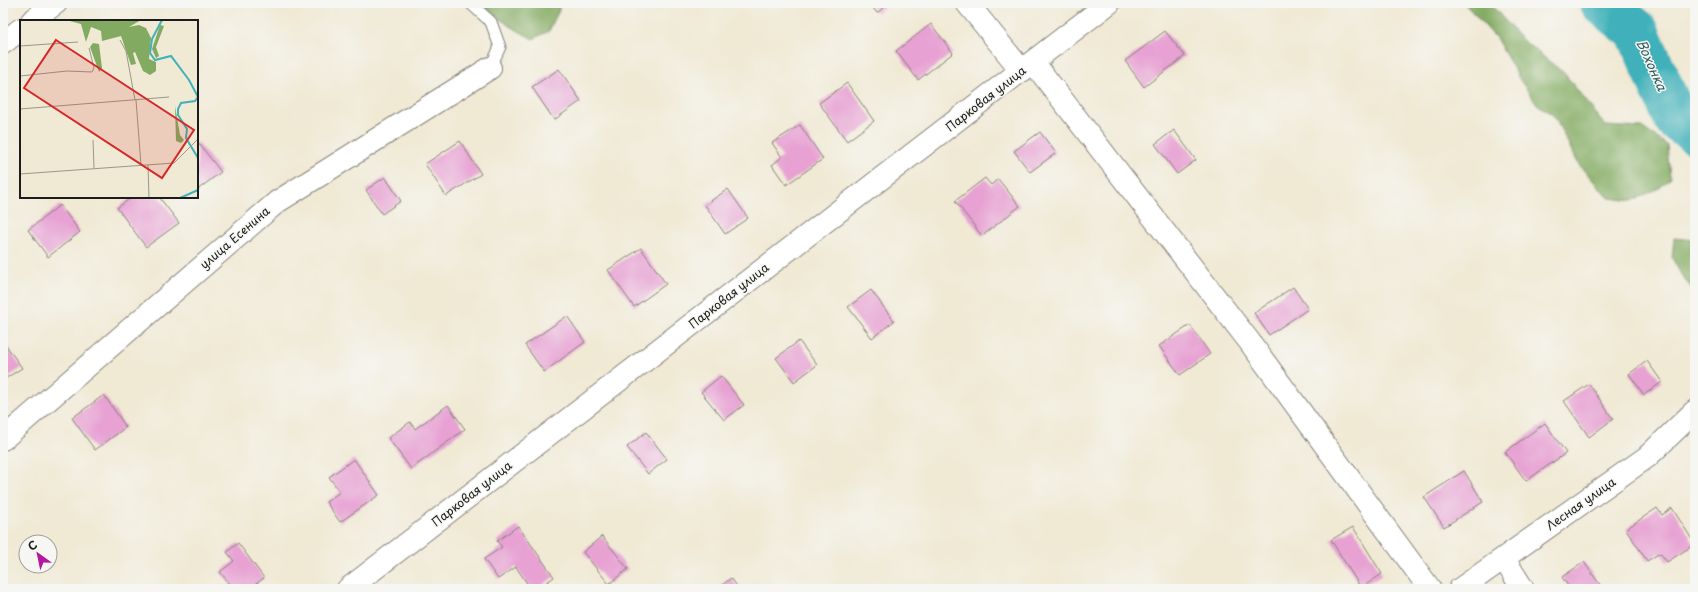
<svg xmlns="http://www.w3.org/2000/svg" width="1698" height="592" font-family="'Playpen Sans',sans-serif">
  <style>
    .forest { fill: #82aa61; stroke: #4f633e }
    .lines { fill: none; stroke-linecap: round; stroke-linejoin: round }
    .river { stroke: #41b1ba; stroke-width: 44 }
    .building { fill: #e7a1d3 }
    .lane-casing { stroke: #868278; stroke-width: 13 }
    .street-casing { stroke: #868278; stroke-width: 24 }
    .lane { stroke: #fff; stroke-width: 11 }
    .street { stroke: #fff; stroke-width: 22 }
    .labels { text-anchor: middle; stroke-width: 3; stroke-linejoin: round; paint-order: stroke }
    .street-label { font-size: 12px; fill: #1c1c1c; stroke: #f6f6f2 }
    .water-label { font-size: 13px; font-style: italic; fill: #2d5f63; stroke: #f6f6f2 }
    .inset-river { fill: none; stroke: #41b1ba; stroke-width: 2 }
    .inset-road { fill: none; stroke: #9b978a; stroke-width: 1 }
    .view { fill: #d62828; fill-opacity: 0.15; stroke: #d62828; stroke-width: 2 }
    .inset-edge { fill: none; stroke: #1c1c1c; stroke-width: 2 }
  </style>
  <rect width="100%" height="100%" fill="#f6f6f2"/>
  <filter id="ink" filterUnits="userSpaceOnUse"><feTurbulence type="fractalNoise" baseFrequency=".025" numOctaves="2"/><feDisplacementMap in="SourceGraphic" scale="8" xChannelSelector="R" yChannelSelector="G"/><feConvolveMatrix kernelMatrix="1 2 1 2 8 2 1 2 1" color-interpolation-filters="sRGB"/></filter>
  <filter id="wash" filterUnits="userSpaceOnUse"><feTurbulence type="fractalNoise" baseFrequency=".012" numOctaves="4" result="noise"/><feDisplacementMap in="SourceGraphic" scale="16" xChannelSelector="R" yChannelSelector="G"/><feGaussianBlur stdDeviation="0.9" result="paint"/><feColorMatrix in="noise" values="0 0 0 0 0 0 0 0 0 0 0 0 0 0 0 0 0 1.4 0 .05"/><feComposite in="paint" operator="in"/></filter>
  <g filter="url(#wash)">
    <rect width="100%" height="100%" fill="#f0e9d4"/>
    <path class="forest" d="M480,3H559V10L549,31L533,39C514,29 497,18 480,3Z
      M1464,3H1490L1520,38L1564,73L1606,126L1643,128L1667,145L1670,178L1661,187L1632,201L1609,198L1579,165L1554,116L1537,104L1520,80L1496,38Z
      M1674,238L1695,240V292L1683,278L1672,258Z"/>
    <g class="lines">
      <path class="river" d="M1602,3L1637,31L1676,120L1695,132"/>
    </g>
    <g id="blocks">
      <path class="building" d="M869,3H890L877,13Z
        M931,24L953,53L918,80L896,51Z
        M1165,31L1185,56L1144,87L1125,61Z
        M559,69L581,101L554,120L532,87Z
        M847,83L874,121L847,141L819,103Z
        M800,125L823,159L786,185L772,165L782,157L772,143Z
        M1174,130L1196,160L1177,174L1155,144Z
        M1040,132L1056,153L1030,172L1014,151Z
        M197,141L221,172L197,190Z
        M460,141L481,174L446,196L425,164Z
        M385,177L401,201L382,214L366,190Z
        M985,178L991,185L998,179L1020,206L982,236L955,201Z
        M728,189L748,218L725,234L705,205Z
        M132,197H159L179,223L146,247L117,208Z
        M60,205L80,232L48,257L28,230Z
        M641,248L666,284L634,307L608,270Z
        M1293,287L1308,309L1269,335L1254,313Z
        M871,290L894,321L872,338L848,307Z
        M567,316L585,342L544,372L525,345Z
        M1190,325L1210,354L1180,375L1159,346Z
        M3,341L22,368L3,380Z
        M799,341L817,365L794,382L776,358Z
        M1647,361L1662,382L1644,395L1629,374Z
        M721,376L744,405L724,420L701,392Z
        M1589,384L1613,419L1589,437L1564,401Z
        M104,395L126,427L95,450L72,418Z
        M448,405L465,429L411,469L388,438L410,422L415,429Z
        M1545,423L1566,453L1526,481L1505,452Z
        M646,432L667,459L648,474L627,447Z
        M354,459L379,495L340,522L326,502L340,492L329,477Z
        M1464,471L1483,502L1444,527L1424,497Z
        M1657,508L1662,515L1672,508L1695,544L1667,562L1660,553L1647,561L1626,529Z
        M518,526L554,577L537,589H531L516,567L498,579L484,559L502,547L497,541Z
        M1353,527L1382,574L1361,588L1331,540Z
        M602,536L628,569L609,584L583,552Z
        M238,543L264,578L249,589H234L220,572L234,561L227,552Z
        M1584,562L1603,589H1570L1562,577Z
        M731,578L739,589H717Z"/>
    </g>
  </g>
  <g filter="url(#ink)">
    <use href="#blocks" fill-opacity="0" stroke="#868278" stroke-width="1"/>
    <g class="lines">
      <defs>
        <path id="lane" d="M470,3L491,22L500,47L490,68"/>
        <path id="street" d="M967,3L1022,71
          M32,21L56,3
          M3,43L21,29
          M1033,62L1249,341L1430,589
          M3,439L277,202L490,68
          M1504,559L1523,589
          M348,589L1109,3
          M1460,589L1647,457L1695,411"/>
      </defs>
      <use href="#lane" class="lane-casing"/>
      <use href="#street" class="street-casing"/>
      <use href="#lane" class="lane"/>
      <use href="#street" class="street"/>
    </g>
  </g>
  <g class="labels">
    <g class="street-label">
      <text transform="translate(986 99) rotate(-38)" y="4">Парковая улица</text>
      <text transform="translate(235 238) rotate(-41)" y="4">улица Есенина</text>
      <text transform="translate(729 296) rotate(-38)" y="4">Парковая улица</text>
      <text transform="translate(472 494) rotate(-38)" y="4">Парковая улица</text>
      <text transform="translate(1581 504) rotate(-35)" y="4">Лесная улица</text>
    </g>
    <g class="water-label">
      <text transform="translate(1652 65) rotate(66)" y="5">Вохонка</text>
    </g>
  </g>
  <g transform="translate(20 20)">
    <rect width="178" height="178" fill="#f0e9d4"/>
    <path d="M46,0H121L109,7L119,5L126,8L131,18L129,39L136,42V51L130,55L123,51L115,32L113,33L116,44L111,45L101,16L82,21L81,11L71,7L66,22L61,4ZM140,5L144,6L136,27L139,36L136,38L132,29ZM73,23L79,24L82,48L79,52L70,27ZM155,86L160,115L164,120L161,123L156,121Z" fill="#82aa61"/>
    <path class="inset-river" d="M142,0L132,19L130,33L135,40L151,36L169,60L178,77L175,81L161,83L158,89V95L167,109L166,118L178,138M160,178L178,170"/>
    <path class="inset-road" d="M100,20L106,31L115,80M0,26L58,22M0,56L47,51L72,52L74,48L69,28M116,80L121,145M0,89L149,77M73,120L74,148M128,145L129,178M0,154L154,143L178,119"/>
    <path class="view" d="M36,20L174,110L142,158L4,68Z"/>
    <rect width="178" height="178" class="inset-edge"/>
  </g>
  <rect width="1698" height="592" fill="none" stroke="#f6f6f2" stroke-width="16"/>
  <g transform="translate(38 554) rotate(327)"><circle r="19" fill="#f6f6f2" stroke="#9f9f9c"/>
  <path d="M0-3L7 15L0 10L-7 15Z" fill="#b5179e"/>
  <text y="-6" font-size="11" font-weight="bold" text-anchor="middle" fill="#1c1c1c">С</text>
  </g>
</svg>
